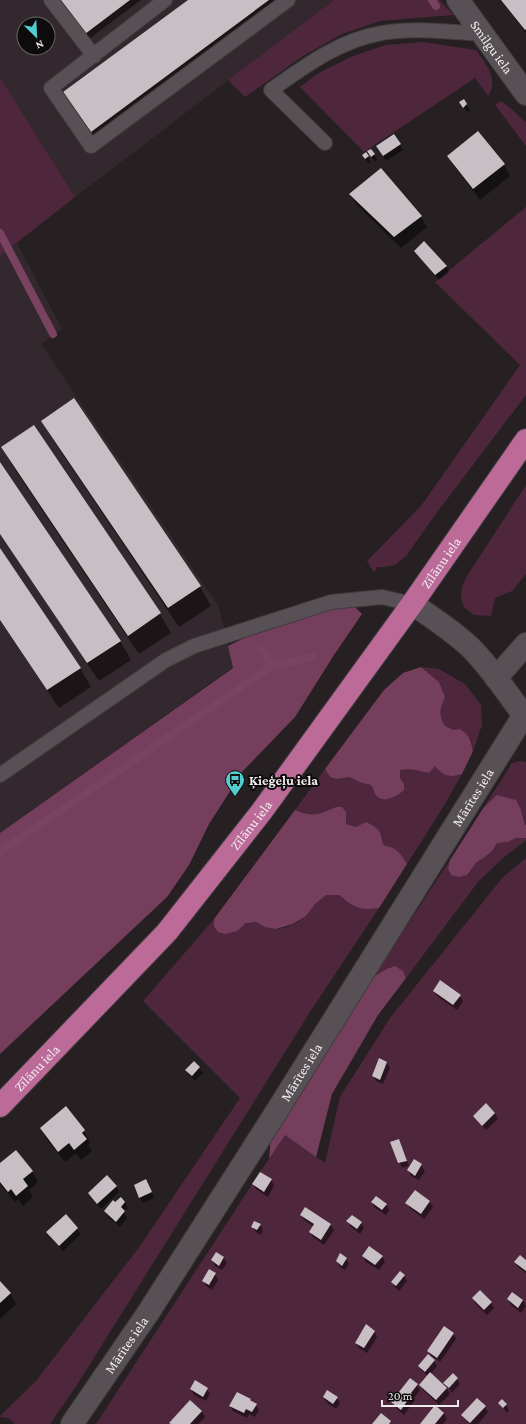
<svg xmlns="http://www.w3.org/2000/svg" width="526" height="1424" font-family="'Crimson Pro',serif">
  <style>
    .built { fill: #33282e; fill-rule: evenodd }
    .green { fill: #4e273d }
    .forest { fill: #763e5d }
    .shadow { fill: #0007 }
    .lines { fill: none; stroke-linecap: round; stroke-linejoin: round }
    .stream { stroke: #7a4261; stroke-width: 8 }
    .building { fill: #c7bfc3 }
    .service-casing { stroke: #403c3e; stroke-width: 16 }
    .minor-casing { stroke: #403c3e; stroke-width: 24 }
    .trunk-casing { stroke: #403c3e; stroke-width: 24 }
    .service { stroke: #575054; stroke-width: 14 }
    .minor { stroke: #575054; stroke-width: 22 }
    .trunk { stroke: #bc6a98; stroke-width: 22 }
    .labels { text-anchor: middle; stroke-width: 4; stroke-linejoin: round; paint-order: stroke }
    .street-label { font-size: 14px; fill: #f0ecee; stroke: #0e0b0c }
    .poi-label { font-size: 14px; font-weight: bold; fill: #f0ecee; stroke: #0e0b0c; text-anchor: start }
  </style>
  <rect width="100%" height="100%" fill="#262023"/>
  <path class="built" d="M0,0H334L75,197L0,77ZM24,24H48V48H24Z
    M17,243L62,329L41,344L219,607L233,667L0,833V256Z"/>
  <path class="green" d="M334,0H439L454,15L380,21L342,34L303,56L245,97L228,80Z
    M423,42L476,50C486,64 499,79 488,96L475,78L364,152L300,87L317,74L353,56L386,45Z
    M0,77L75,197L0,256Z
    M501,101C510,106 517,116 526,122V146L495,105Z
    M526,207V395L435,515L406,556L395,565L385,567H377L374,573L367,561L421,506L520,365L435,282Z
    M526,485V574L512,591L495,598L491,616L474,615L464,607L461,598L462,587L467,576Z
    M421,667L439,669L465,684L481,705L482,725L473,751L471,740L454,730L445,726C438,714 440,709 445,697L439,682Z
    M519,761L526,762V825H525L521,810L497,795L484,807L512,763Z
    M435,766C444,776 449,778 462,774L442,809L407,864C400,852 397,848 383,845L382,835L346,824V812L336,807C318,815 313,817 295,810L325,769L330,777L337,779L350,777L359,782L372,785L376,796L404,784L400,778L399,770L412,768L417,771Z
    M516,838H526V840L503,858L478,882L406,978L403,971L373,977L450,860L448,869L467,875L477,862L485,857L493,850L497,843L508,842Z
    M526,858V1424H96L260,1172L285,1135L325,1163L340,1097L390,1018L503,877Z
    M326,895H339C350,905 364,911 379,908L310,1012L77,1385L50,1424H15L8,1418L0,1417V1416L36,1381L140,1246L240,1098L143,1001L214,919V927L218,932C238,937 237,924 249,922C258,921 266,928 276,929C286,929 300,922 307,915C310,912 311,908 314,905C317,901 322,898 326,895Z"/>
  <path class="forest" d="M337,607H355L362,614L334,655L295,717L243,771L209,824L189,865L167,897L0,1054V833L233,668L228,646L248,636Z
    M421,667L439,682L445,697C440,709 438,714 445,726L454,730L460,729C469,735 471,740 473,751L462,774C448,778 444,776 435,766L429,773C417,771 412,768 400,770V778L404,784V790C398,796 382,805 375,794C374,791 373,788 371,785L359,782L350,777L337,779L330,777L325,769L384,690L403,673Z
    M497,795L516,800L521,810L525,825H526V838H516L508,842L497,843L493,850L485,857L477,862L467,875L459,877L451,875L448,869L450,860L484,807Z
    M336,807H342L346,812V824L356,827L366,822C378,828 382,831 383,845C397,848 400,852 407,864L379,908C360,911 353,907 339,895H326L315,904L306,916L293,924L276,929L265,927L256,922L246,923L237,931L225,934L218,932L214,927V919L295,810C313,817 318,815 336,807Z
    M395,966L403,971L406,978L378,1015L332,1094L316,1157L285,1135L269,1159L271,1136L373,977L387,969Z"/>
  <path class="shadow" d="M60,0H141L89,39Z
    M189,0H280L95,137L68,98Z
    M502,0H526V33L507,8Z
    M464,100L470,110L467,112L461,103Z
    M478,133L504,165L510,176L480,200L455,167L449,156Z
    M400,145L403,150L386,161L380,152Z
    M369,152L374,154L377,160L375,162Z
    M366,153L371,162L369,164L363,155Z
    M350,195L421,217L427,227L401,248L357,205Z
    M419,256L446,266L449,272L439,280Z
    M74,399L200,587L211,606L179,627L53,440L42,421Z
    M34,426L160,614L171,633L139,654L13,467L2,448Z
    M0,464L120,641L131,660L99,681L0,534Z
    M0,550L80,668L91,687L59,708L0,621Z
    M434,991L460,996L463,1001L457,1010L437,996Z
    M380,1060L387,1063L390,1068L383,1084L376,1081L373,1076Z
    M194,1062L203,1073L195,1081L186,1070Z
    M486,1104L495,1113L498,1119L486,1130L474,1116Z
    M41,1129L84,1131L90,1142L88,1144L92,1151L81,1160L76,1153L65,1162L47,1140Z
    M399,1140L409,1166L402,1168L391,1143Z
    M414,1160L421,1165L425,1171L419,1180L411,1176L408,1170Z
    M0,1164L32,1171L38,1182L29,1190L33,1197L23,1206L18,1199L15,1202L0,1184Z
    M271,1180L274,1185L268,1197L257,1190L253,1184Z
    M116,1186L119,1192L101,1209L89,1193Z
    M149,1186L154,1198L143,1203L140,1197Z
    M415,1191L430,1202L433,1207L424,1219L410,1208L407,1203Z
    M125,1202L128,1208L124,1212L127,1218L120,1227L108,1217L105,1211L115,1204Z
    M372,1202L386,1204L389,1210L386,1215L375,1208Z
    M306,1208L331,1225L334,1230L324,1245L313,1237L310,1232L313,1226L304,1220L301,1215Z
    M66,1216L81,1234L63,1251L51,1238L48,1232Z
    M348,1221L361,1223L364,1228L360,1234L351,1227Z
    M260,1225L263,1230L261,1235L256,1232L253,1227Z
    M363,1256H382L385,1262L379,1270L366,1262Z
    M224,1258L227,1263L222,1270L215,1266L212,1260Z
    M346,1258L349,1264L345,1270L340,1267L337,1261Z
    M526,1261V1273L518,1267L515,1262Z
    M215,1274L218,1280L212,1290L206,1286L203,1281Z
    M404,1276L407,1281L399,1291L395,1287L392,1282Z
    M0,1283L10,1293L16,1304L0,1319Z
    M512,1293L523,1301L526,1306L521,1313L511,1305L508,1299Z
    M473,1299L491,1302L494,1308L487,1315L476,1304Z
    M374,1331L377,1337L367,1353L359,1348L356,1343Z
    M453,1333L456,1339L440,1362L432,1356L428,1351Z
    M428,1355L434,1361L437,1366L431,1374L447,1389L450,1394L439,1405L423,1390L420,1385L428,1376L422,1371L419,1366Z
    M457,1379L460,1384L452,1393L445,1383Z
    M417,1385L420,1390L414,1398L415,1400L404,1415L396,1408L392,1402Z
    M191,1389H207L210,1394L206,1401L194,1395Z
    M324,1398H337L340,1403L336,1409L327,1403Z
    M250,1399L256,1405L259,1410L255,1417L249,1414L247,1418L233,1411L230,1406Z
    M191,1401L202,1412L205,1417L198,1424H171Z
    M499,1403L506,1405L509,1410L507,1413Z
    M436,1407L444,1414L447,1419L443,1424H421Z
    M485,1407L488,1412L478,1424H470L462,1415Z"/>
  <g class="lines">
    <path class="stream" d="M432,0L436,6
      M0,233L53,334
      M272,666L313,657
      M0,852L272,666L261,648"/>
  </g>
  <path class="building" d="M59,0H130L85,34Z
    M188,0H269L91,132L63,92Z
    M501,0H526V29L525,30Z
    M464,99L467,104L463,108L459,102Z
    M478,131L505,164L473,189L447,156Z
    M394,134L401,144L383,156L376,146Z
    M371,149L375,154L371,157L367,151Z
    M366,152L369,156L365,159L362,155Z
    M381,168L422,216L394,237L349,194Z
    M424,241L447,266L435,275L414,251Z
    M74,398L201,586L168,608L41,421Z
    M34,425L161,613L128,636L1,447Z
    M0,462L121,641L87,663L0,534Z
    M0,548L81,668L47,690L0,620Z
    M440,980L461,995L453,1005L433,991Z
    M379,1058L387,1062L380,1080L372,1076Z
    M194,1061L200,1067L192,1076L185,1070Z
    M486,1103L495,1113L482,1126L473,1116Z
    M66,1106L85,1130L82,1133L87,1139L74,1150L69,1143L58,1152L40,1128Z
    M399,1139L407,1161L398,1163L390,1142Z
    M16,1150L33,1171L23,1179L28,1186L16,1196L11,1189L8,1192L0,1182V1163Z
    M414,1159L422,1164L415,1176L407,1170Z
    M260,1172L272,1179L264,1192L252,1184Z
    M107,1175L117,1186L97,1204L88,1193Z
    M146,1179L152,1192L139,1198L134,1185Z
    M415,1190L430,1201L421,1214L405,1203Z
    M376,1196L387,1204L382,1210L371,1202Z
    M121,1197L125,1202L121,1207L125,1211L116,1222L104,1211L113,1200L115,1202Z
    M305,1207L331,1224L321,1240L309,1232L314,1224L300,1215Z
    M66,1214L78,1228L59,1246L46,1232Z
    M352,1215L362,1222L357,1229L346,1221Z
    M254,1221L261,1224L257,1230L251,1227Z
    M369,1246L383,1256L375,1265L362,1256Z
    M216,1252L224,1257L219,1266L211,1260Z
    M340,1253L347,1258L342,1266L336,1261Z
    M520,1255L526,1260V1271L514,1262Z
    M209,1269L216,1273L209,1285L202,1281Z
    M400,1271L405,1275L396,1286L391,1282Z
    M0,1281L11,1293L0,1303Z
    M480,1290L492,1302L484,1310L472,1298Z
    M512,1292L523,1300L518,1308L507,1299Z
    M366,1324L375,1331L364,1348L355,1343Z
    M444,1326L454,1333L437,1358L427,1351Z
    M428,1354L435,1360L425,1372L418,1366Z
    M430,1372L447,1388L436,1400L419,1385Z
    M453,1373L458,1378L449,1388L443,1383Z
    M410,1378L418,1384L411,1393L412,1394L401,1410L391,1402Z
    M195,1380L208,1388L203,1397L190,1389Z
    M327,1390L338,1397L333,1404L323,1397Z
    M237,1392L251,1399L250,1400L257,1404L252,1412L246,1409L244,1413L229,1406Z
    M477,1398L486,1406L470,1423L461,1415Z
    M502,1399L507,1404L503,1408L498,1403Z
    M190,1400L202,1411L190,1424H171L169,1423Z
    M435,1405L444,1413L435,1424H420Z
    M381,1413L391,1421L389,1424H372Z"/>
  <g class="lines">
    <defs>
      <path id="service" d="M51,0L94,56
        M165,0L51,88L91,146L288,0
        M325,143L271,90C305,66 340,40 382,33C413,27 451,32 483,34
        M0,775L166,660L194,646L331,602L382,597L412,604"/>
      <g id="minor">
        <path id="s1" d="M458,0L526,94"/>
        <path d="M412,604C432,617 453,631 471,648C492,669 508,695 526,718"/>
        <path d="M496,678L526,644"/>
        <path id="s2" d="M72,1424L148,1313L275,1114L524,715"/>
      </g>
      <g id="trunk">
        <path id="s3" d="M0,1106L167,932L262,811L412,604L526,440"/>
      </g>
    </defs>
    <use href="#service" class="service-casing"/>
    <use href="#minor" class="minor-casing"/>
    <use href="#trunk" class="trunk-casing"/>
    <use href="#service" class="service"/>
    <use href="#minor" class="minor"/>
    <use href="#trunk" class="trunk"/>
  </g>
  <defs>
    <symbol id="bus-pin" viewBox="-11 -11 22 30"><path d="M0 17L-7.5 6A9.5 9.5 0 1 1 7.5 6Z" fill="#52cdcf" stroke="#0e0b0c"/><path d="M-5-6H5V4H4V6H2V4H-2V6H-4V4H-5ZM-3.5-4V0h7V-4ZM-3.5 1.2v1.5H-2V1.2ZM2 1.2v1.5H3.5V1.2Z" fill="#111"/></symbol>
  </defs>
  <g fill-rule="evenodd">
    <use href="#bus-pin" x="224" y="769" width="22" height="30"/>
  </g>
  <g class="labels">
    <g class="street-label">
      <text dy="5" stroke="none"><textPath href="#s1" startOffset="58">Smilgu iela</textPath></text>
      <text dy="5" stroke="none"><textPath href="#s3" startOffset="701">Zīlānu iela</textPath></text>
      <text dy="5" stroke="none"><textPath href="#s2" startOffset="744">Mārītes iela</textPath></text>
      <text dy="5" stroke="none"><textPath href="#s3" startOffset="377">Zīlānu iela</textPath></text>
      <text dy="5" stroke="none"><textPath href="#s3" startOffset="53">Zīlānu iela</textPath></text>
      <text dy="5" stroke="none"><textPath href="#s2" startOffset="420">Mārītes iela</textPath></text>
      <text dy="5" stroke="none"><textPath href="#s2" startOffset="96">Mārītes iela</textPath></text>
    </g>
    <g class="poi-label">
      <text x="249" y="785">Ķieģeļu iela</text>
    </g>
  </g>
  <g transform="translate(36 36) rotate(156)"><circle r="19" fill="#0e0b0c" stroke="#686566"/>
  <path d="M0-3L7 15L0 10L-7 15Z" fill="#52cdcf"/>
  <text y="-6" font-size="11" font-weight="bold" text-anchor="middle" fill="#f0ecee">N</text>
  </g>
  <path d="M382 1400v6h76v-6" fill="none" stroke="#f0ecee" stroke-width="2"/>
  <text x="388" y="1400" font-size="12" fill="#f0ecee" stroke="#0e0b0c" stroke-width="3" paint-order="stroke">20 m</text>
</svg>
